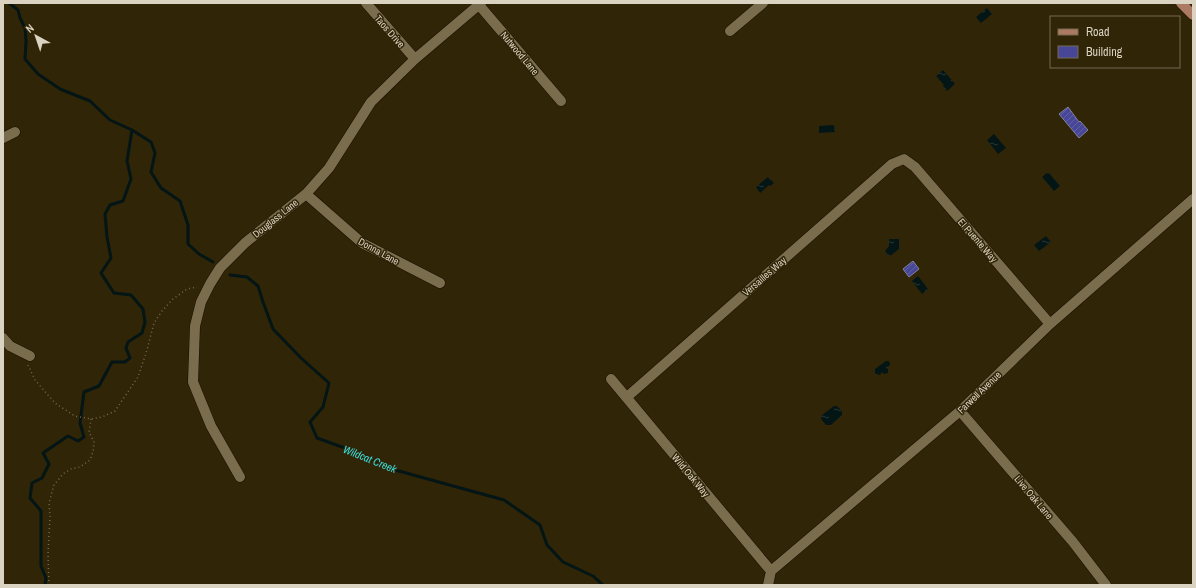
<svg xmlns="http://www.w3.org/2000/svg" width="1196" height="588" font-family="'Archivo Narrow',sans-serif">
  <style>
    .water { fill: url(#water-ripples) }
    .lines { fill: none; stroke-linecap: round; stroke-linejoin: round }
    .stream { stroke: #031515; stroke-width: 3 }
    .building { fill: url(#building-hatch); stroke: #7f82a2 }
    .minor-casing { stroke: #170f00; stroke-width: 11 }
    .major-casing { stroke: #170f00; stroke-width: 11 }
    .path { stroke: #746a51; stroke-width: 1.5; stroke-dasharray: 1 3; stroke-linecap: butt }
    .minor { stroke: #7a6d4e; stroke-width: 10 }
    .major { stroke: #ac7a62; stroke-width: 10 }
    .labels { text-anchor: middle; stroke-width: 3; stroke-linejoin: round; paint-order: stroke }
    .street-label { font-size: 10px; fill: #dad3c2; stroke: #312507 }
    .water-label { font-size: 11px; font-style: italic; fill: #3bdddd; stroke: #312507 }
  </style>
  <defs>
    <pattern id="water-ripples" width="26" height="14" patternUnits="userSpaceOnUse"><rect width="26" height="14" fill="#031515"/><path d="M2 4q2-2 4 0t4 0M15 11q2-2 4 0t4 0" fill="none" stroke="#273635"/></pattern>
    <pattern id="building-hatch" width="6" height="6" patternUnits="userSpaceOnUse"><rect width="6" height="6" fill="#474697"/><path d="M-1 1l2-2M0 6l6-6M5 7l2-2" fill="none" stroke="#6160a4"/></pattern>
  </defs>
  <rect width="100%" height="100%" fill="#312507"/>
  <path class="water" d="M987,8L992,14L981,23L976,17Z
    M943,70L955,84L947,91L943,86L944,85L936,76Z
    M834,125L835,132L819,133V126Z
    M994,134L1006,148L998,154L987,140Z
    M1048,172L1060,186L1054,191L1042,177Z
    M768,177L774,183L770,186L769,185L760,193L756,187Z
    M1046,236L1051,242L1039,251L1034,245Z
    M889,239H899V249L890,256H889L885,251L889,246Z
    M918,276L928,289L922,294L912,281Z
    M886,361H889L890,365L887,368L888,369V373L884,374L882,372L880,375L875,374V369Z
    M834,406H837L842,411V415L831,425H826L821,419L822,415Z"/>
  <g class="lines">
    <path class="stream" d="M9,3L18,10L20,18L25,28L26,41L25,59L38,74L60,89L90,101L110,120L132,130L151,142L155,153L151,172L161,188L180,201L188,225V244L199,254L213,262
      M230,275L247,277L258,286L263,302L273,329L301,358L329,383L323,407L310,422L317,438L367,456L388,468L504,500L540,525L547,545L563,562L593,576L603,585
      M45,585L46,578L41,566V511L30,498L32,483L42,478L49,464L43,453L68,436L78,441L84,437L80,423L84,392L99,386L112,362H125L130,358L126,348L128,342L142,333L145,322L143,309L131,295L114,293L101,273L111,258L107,237L105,214L110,205L123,201L131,179L127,161L132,130"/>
  </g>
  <path class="building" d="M1068,107L1079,122L1080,121L1088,130L1079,138L1059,114Z
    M913,261L919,269L909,277L903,269Z"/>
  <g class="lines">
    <defs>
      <path id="minor" d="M366,3L415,59
        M479,5L561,101
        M730,31L763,3
        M3,138L15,132
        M306,194L362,243L440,283
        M3,338L10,346L30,356
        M611,379L771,571
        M627,397L892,164L904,159L915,167L1050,324
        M960,411L1073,542L1106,585
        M240,477L211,426L193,382L195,326L201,302L210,284L220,268L245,243L306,194L329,168L371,102L415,59L481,3
        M768,585L771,571L960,411L1050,324L1193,199"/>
      <path id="major" d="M1181,3L1193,15"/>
    </defs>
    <use href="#minor" class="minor-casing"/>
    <use href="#major" class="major-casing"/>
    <path class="path" d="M28,365L35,380L55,403L70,413L75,416L91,419L102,417L115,411L138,377L147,350L154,323L162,311L173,299L187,289L197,287
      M49,585L48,555L50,517L49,503L54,485L63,474L71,469L80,467L90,460L93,452L94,442L89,432L91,419"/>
    <use href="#minor" class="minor"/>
    <use href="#major" class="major"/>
  </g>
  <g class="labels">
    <g class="street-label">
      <text transform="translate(390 31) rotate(49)" y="4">Taos Drive</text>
      <text transform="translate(520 53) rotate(50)" y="4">Nutwood Lane</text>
      <text transform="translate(275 218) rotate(-39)" y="4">Douglass Lane</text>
      <text transform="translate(978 240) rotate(49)" y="4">El Puente Way</text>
      <text transform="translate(379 251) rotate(29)" y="4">Donna Lane</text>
      <text transform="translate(764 276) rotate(-41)" y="4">Versailles Way</text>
      <text transform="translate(979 392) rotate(-44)" y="4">Farwell Avenue</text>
      <text transform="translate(691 475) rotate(50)" y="4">Wild Oak Way</text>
      <text transform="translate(1034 497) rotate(50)" y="4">Live Oak Lane</text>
    </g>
    <g class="water-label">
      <text transform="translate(370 459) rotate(22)" y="4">Wildcat Creek</text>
    </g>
  </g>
  <rect width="1196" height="588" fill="none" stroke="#dad3c2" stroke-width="8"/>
  <rect x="1050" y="16" width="130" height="52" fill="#312507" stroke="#756b52"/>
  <rect x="1058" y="29" width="20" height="6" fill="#ac7a62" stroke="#756b52"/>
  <text x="1086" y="36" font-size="12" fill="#dad3c2">Road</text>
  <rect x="1058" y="46" width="20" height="12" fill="#474697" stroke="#756b52"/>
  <text x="1086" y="56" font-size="12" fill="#dad3c2">Building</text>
  <g transform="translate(36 36) rotate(320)" stroke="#312507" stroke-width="3" paint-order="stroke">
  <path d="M0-3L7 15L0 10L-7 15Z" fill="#dad3c2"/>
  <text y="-6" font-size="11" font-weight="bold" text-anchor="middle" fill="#dad3c2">N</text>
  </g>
</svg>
